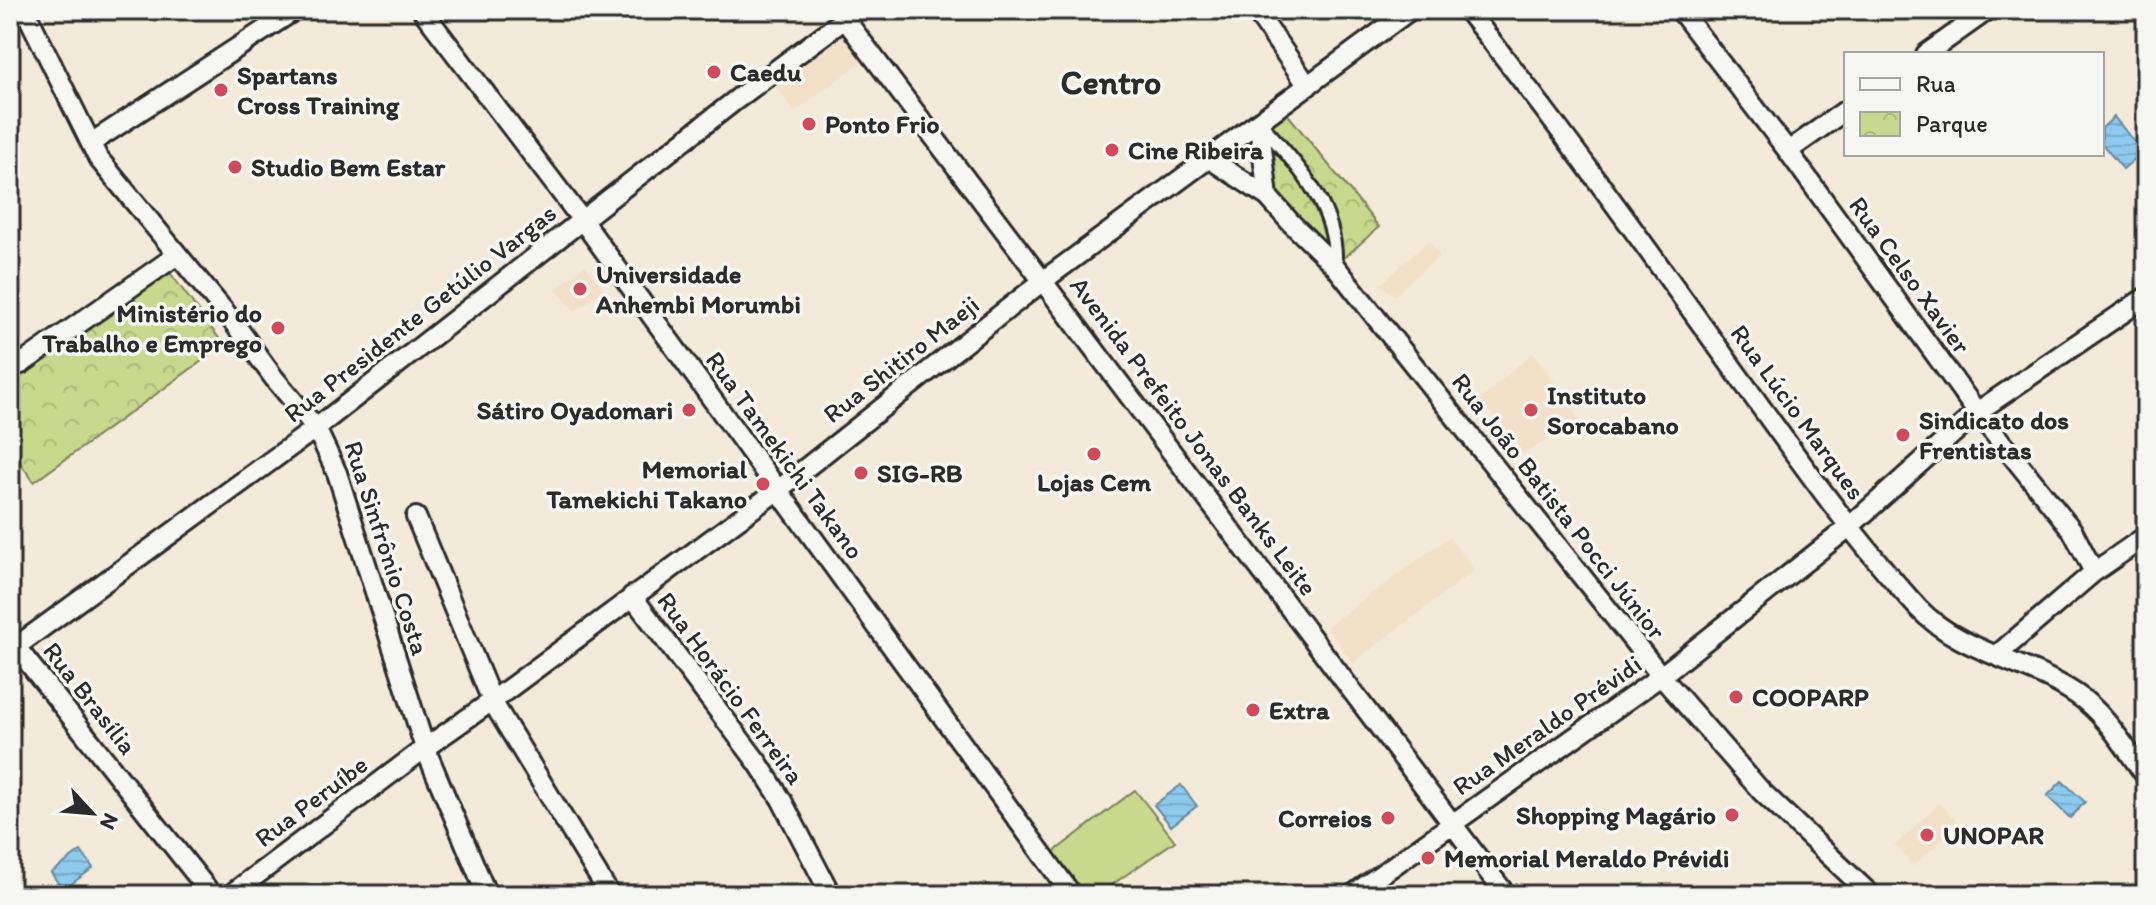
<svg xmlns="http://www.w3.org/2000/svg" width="2156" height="905" font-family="Itim,sans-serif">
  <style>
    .built { fill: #f2e1c8 }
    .park { fill: url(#park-crowns); stroke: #7a825c; stroke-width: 2 }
    .pitch { fill: #c8d88c; stroke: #7a825c; stroke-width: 2 }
    .water { fill: url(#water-rules); stroke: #668ba0; stroke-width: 2 }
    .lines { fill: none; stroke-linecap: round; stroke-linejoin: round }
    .pedestrian-casing { stroke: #2b2b2b; stroke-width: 18 }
    .minor-casing { stroke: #2b2b2b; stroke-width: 24 }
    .pedestrian { stroke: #f6f6f2; stroke-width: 12 }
    .minor { stroke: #f6f6f2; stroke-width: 18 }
    .poi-dot { fill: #d1495b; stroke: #f6f6f2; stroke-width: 3 }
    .labels { text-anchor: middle; stroke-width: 7; stroke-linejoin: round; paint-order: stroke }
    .poi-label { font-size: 26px; font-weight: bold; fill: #2b2b2b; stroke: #f6f6f2; text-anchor: start }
    .street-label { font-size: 26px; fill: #2b2b2b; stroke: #f6f6f2 }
    .district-label { font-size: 34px; font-weight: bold; fill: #2b2b2b; stroke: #f6f6f2 }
  </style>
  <defs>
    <pattern id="park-crowns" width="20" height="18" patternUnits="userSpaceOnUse" patternTransform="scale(2)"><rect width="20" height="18" fill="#c8d88c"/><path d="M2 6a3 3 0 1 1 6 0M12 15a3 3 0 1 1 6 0" fill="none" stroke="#acba79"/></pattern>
    <pattern id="water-rules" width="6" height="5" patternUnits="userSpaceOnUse" patternTransform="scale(2)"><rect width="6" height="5" fill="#8dcbee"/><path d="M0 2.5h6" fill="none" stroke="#7aaecc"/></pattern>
  </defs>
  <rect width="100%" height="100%" fill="#f4ead9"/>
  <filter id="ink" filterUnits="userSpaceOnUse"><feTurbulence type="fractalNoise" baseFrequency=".0125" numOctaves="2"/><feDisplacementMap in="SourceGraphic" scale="16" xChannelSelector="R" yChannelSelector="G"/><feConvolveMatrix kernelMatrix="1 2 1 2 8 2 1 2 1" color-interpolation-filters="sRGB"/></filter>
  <g filter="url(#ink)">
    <path class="built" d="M845,22L870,56L794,112L769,78Z
      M1429,240L1440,256L1394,295L1380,285Z
      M585,265L604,289L575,312L556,289Z
      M1533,352L1580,420L1524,454L1480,400Z
      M1449,537L1475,570L1353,663L1326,627Z
      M1939,803L1959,824L1914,866L1895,845Z"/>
    <path class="park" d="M1281,106L1379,227L1335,266L1268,197L1259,122Z
      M168,270L224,345L34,482L10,449V377Z"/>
    <path class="pitch" d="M1135,790L1175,841L1097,895H1081L1051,854Z"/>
    <path class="water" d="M2114,117L2143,152L2123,169L2102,144V128Z
      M2062,781L2085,802L2070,818L2047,796Z
      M1181,785L1197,806L1171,826L1154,805Z
      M81,851L93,868L63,890L51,873Z"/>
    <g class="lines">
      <defs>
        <path id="pedestrian" d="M1259,122C1296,164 1338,206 1335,266"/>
        <path id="minor" d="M25,10L98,158L234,323L274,378L316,428L337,473L425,748L487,895
          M422,10L582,220L1072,895
          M838,10L1506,895
          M1255,10L1308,86
          M1467,10C1561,128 1649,251 1737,374C1795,454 1851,535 1918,608C1961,653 2026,660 2076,694C2106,714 2125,748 2146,776
          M1680,10L1788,151L1977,412L2072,530L2094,572
          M1926,54L1988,10
          M1259,122L1268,197L1291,223L1335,266L1661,676L1761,791L1871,895
          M91,143L295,10
          M1788,151L1846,110
          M1210,159L1268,197
          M21,364L177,255
          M416,517L492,701L610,895
          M632,596L758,763L781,799L831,895
          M16,647L212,895
          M10,651L316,428L737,99L857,10
          M1997,655L2094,572L2146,536
          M230,895L425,748L492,701L778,490L1044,280L1410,10
          M1352,895L1661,676L1849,527L1977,412L2146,297"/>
      </defs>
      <use href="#pedestrian" class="pedestrian-casing"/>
      <use href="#minor" class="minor-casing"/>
      <use href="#pedestrian" class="pedestrian"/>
      <use href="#minor" class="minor"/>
    </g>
  </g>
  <g class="poi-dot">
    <circle cx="714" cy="72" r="8"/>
    <circle cx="221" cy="90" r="8"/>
    <circle cx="809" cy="124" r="8"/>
    <circle cx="1112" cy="150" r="8"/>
    <circle cx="235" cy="167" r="8"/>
    <circle cx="580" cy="289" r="8"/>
    <circle cx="278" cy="328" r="8"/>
    <circle cx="689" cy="410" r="8"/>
    <circle cx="1531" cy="410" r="8"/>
    <circle cx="1903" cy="435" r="8"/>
    <circle cx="1094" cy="454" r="8"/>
    <circle cx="861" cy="473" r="8"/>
    <circle cx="763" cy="484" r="8"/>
    <circle cx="1736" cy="697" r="8"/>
    <circle cx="1253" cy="710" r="8"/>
    <circle cx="1732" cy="815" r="8"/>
    <circle cx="1388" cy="818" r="8"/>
    <circle cx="1927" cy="835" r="8"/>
    <circle cx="1428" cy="858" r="8"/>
  </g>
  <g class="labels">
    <g class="poi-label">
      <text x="730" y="81">Caedu</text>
      <text x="237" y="84">Spartans<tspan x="237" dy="30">Cross Training</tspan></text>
      <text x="825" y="133">Ponto Frio</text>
      <text x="1128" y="159">Cine Ribeira</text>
      <text x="251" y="176">Studio Bem Estar</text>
      <text x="596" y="283">Universidade<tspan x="596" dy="30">Anhembi Morumbi</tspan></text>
      <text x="262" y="322" text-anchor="end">Ministério do<tspan x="262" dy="30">Trabalho e Emprego</tspan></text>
      <text x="1547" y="404">Instituto<tspan x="1547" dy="30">Sorocabano</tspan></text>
      <text x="673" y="419" text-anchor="end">Sátiro Oyadomari</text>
      <text x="1919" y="429">Sindicato dos<tspan x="1919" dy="30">Frentistas</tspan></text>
      <text x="747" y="478" text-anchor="end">Memorial<tspan x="747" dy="30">Tamekichi Takano</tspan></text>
      <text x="877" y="482">SIG-RB</text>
      <text x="1094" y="491" text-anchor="middle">Lojas Cem</text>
      <text x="1752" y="706">COOPARP</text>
      <text x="1269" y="719">Extra</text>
      <text x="1716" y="824" text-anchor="end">Shopping Magário</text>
      <text x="1372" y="827" text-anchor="end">Correios</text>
      <text x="1943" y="844">UNOPAR</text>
      <text x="1444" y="867">Memorial Meraldo Prévidi</text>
    </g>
    <g class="street-label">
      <text transform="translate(1910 275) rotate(54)" y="9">Rua Celso Xavier</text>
      <text transform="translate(420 313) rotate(-38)" y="9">Rua Presidente Getúlio Vargas</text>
      <text transform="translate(901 359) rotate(-38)" y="9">Rua Shitiro Maeji</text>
      <text transform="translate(1798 412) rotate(54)" y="9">Rua Lúcio Marques</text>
      <text transform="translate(1194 436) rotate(53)" y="9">Avenida Prefeito Jonas Banks Leite</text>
      <text transform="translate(785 455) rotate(54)" y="9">Rua Tamekichi Takano</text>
      <text transform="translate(1559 506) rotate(52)" y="9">Rua João Batista Pocci Júnior</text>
      <text transform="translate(387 548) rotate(72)" y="9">Rua Sinfrônio Costa</text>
      <text transform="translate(731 688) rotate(54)" y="9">Rua Horácio Ferreira</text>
      <text transform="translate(90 698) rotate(52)" y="9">Rua Brasília</text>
      <text transform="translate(1547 725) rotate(-35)" y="9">Rua Meraldo Prévidi</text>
      <text transform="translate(311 801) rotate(-37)" y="9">Rua Peruíbe</text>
    </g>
    <g class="district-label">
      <text x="1111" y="94">Centro</text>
    </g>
  </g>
  <rect width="2156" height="905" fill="none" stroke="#f6f6f2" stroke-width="40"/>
  <rect x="20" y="20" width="2116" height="865" fill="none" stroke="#2b2b2b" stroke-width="3" filter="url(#ink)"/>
  <rect x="1844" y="52" width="260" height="104" fill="#f6f6f2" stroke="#a5a5a2" stroke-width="2"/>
  <rect x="1860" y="78" width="40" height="12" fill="#f6f6f2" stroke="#a5a5a2" stroke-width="2"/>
  <text x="1916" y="92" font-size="24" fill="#2b2b2b">Rua</text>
  <rect x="1860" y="112" width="40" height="24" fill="url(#park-crowns)" stroke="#a5a5a2" stroke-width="2"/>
  <text x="1916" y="132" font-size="24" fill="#2b2b2b">Parque</text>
  <g transform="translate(92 813) rotate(116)" stroke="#f6f6f2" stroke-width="6" paint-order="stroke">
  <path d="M0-6L14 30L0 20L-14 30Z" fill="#2b2b2b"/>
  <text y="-12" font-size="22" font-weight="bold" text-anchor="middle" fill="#2b2b2b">N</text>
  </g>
</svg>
